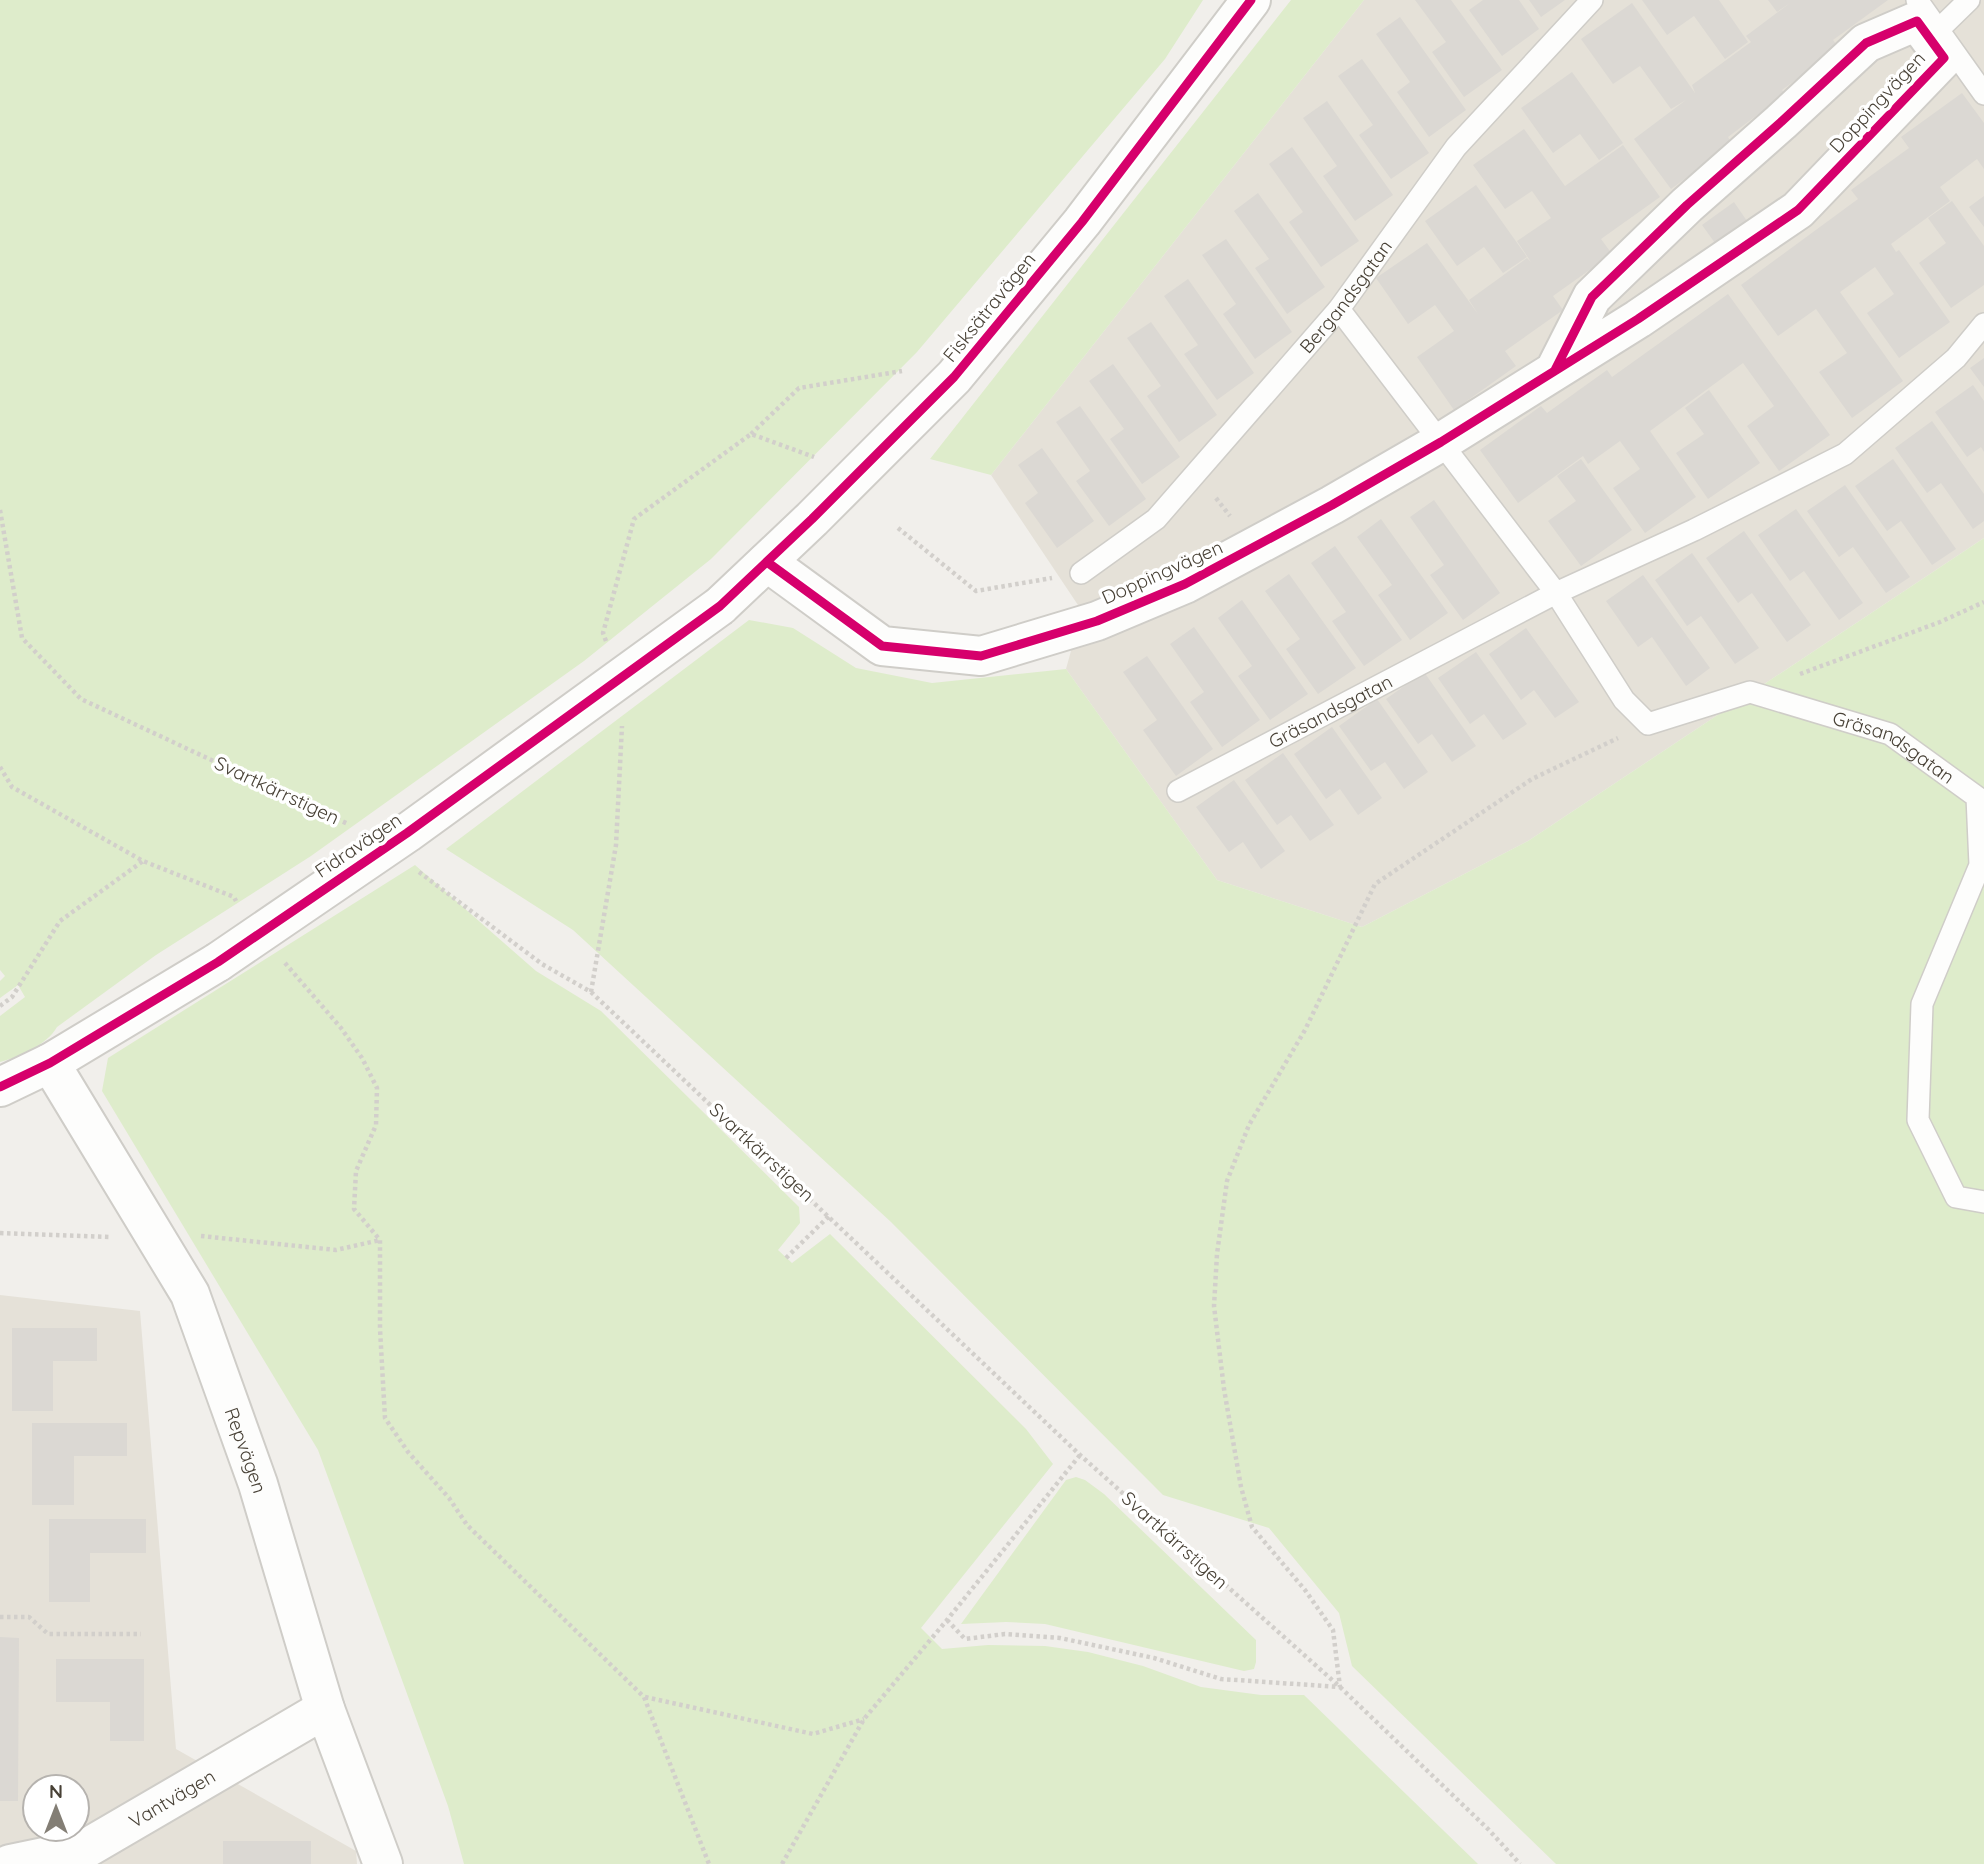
<svg xmlns="http://www.w3.org/2000/svg" width="1984" height="1864" font-family="Quicksand,sans-serif">
  <style>
    .residential { fill: #e5e1d8; fill-rule: evenodd }
    .green { fill: #deeccb }
    .building { fill: #dbd8d3 }
    .lines { fill: none; stroke-linecap: round; stroke-linejoin: round }
    .service-casing { stroke: #cfcdc8; stroke-width: 24 }
    .minor-casing { stroke: #cfcdc8; stroke-width: 42 }
    .tertiary-casing { stroke: #cfcdc8; stroke-width: 42 }
    .path { stroke: #d2cfcb; stroke-width: 4.5; stroke-dasharray: 3.5 3.5; stroke-linecap: butt }
    .service { stroke: #fdfdfc; stroke-width: 21 }
    .minor { stroke: #fdfdfc; stroke-width: 38 }
    .tertiary { stroke: #fdfdfc; stroke-width: 38 }
    .tertiary-bridge-casing { stroke: #cfcdc8; stroke-width: 42; stroke-linecap: butt }
    .tertiary-bridge { stroke: #fdfdfc; stroke-width: 38 }
    .cycleway-casing { stroke: #fff; stroke-width: 13 }
    .cycleway { stroke: #d6006c; stroke-width: 9 }
    .labels { text-anchor: middle; stroke-width: 7; stroke-linejoin: round; paint-order: stroke }
    .street-label { font-size: 19px; fill: #484136; stroke: #fff }
  </style>
  <rect width="100%" height="100%" fill="#f1efeb"/>
  <path class="residential" d="M1364,0H1984V538L1528,841L1362,927L1217,880L1066,669L1082,611L991,475Z
    M0,1295L140,1311L176,1749L356,1851L357,1864H0ZM35,1787H77V1829H35Z"/>
  <path class="green" d="M0,0H1203L1165,59L917,352L711,559L584,661L311,856L156,955L57,1027C47,1045 19,1057 0,1062V1016L25,997L18,985L0,998V981L5,976L0,970Z
    M1291,0H1364L991,475L930,459Z
    M1984,538V1864H1556L1352,1666L1339,1613L1269,1528L1163,1495L891,1222L573,930L446,849L749,620L793,628L856,668L932,683L1066,669L1217,880L1362,927L1528,841Z
    M415,865L536,971L601,1011L799,1207L800,1223L778,1250L792,1263L830,1234L1026,1429L1053,1464L921,1628L942,1649L988,1645L1045,1646L1088,1652L1143,1666L1201,1687L1261,1695H1304L1478,1864H464L448,1806L318,1450L102,1091L108,1058Z
    M1076,1477L1085,1480L1104,1494L1256,1640V1662L1254,1669L1244,1671L1045,1624L1006,1622L961,1624L1066,1480Z"/>
  <path class="building" d="M1415,0H1451L1502,70L1464,97L1432,52L1446,42Z
    M1483,0H1519L1539,29L1502,56L1469,10Z
    M1529,0H1565L1541,17Z
    M1642,0H1719L1748,42L1725,59L1694,16L1667,35Z
    M1768,0H1888L1833,40L1839,48L1782,90L1785,94L1728,137L1732,144L1671,189L1634,139L1686,100L1671,109L1640,66L1613,84L1581,39L1632,3L1695,93L1692,85L1751,42L1746,36L1790,3L1777,12Z
    M1400,17L1466,110L1429,137L1397,92L1410,82L1376,34Z
    M1362,59L1429,153L1391,179L1359,135L1373,125L1338,76Z
    M1572,72L1623,143L1599,160L1580,134L1553,153L1521,108Z
    M1962,93L1984,123V169L1977,159L1940,187L1950,201L1891,244L1896,252L1899,250L1950,322L1899,358L1867,313L1894,294L1875,267L1840,292L1903,381L1852,418L1819,372L1847,353L1816,309L1778,336L1741,285L1858,199L1851,190L1909,148L1901,137Z
    M1327,101L1393,195L1355,221L1323,176L1337,166L1303,118Z
    M1524,129L1565,186L1623,145L1660,197L1601,239L1612,254L1553,296L1563,310L1505,351L1516,366L1454,410L1417,357L1454,331L1435,305L1408,324L1376,278L1427,243L1478,314L1469,300L1527,258L1531,262L1517,241L1551,218L1532,191L1505,209L1473,165Z
    M1292,147L1359,241L1321,267L1289,222L1303,212L1269,164Z
    M1476,185L1527,257L1503,273L1484,247L1457,266L1425,221Z
    M1258,193L1325,287L1287,314L1255,268L1269,259L1234,211Z
    M1984,196V227L1969,207Z
    M1952,201L1984,246V285L1951,308L1919,263L1946,243L1928,218Z
    M1734,202L1747,221L1715,243L1702,225Z
    M1226,239L1292,332L1255,359L1223,314L1236,304L1202,255Z
    M1188,279L1254,373L1217,400L1184,354L1198,345L1164,296Z
    M1728,294L1830,435L1779,471L1747,426L1774,406L1743,363L1650,431L1696,497L1645,533L1613,488L1640,469L1620,441L1588,464L1583,456L1518,503L1480,450L1541,406L1547,413L1607,370L1612,377Z
    M1151,322L1217,415L1179,442L1147,396L1161,386L1127,338Z
    M1984,358V387L1970,368Z
    M1113,364L1180,457L1142,484L1110,439L1124,429L1089,381Z
    M1973,385L1984,401V452L1981,447L1967,457L1935,412Z
    M1709,390L1760,463L1708,499L1676,453L1704,434L1685,408Z
    M1080,406L1146,499L1109,526L1076,481L1090,471L1056,422Z
    M1932,421L1984,494V521L1973,529L1941,483L1927,493L1895,448Z
    M1042,448L1094,521L1057,548L1025,503L1038,493L1018,465Z
    M1581,459L1632,530L1581,566L1548,521L1576,501L1557,476Z
    M1893,459L1956,549L1932,565L1901,521L1887,531L1855,486Z
    M1845,485L1910,577L1886,593L1853,547L1839,557L1807,511Z
    M1434,500L1500,593L1463,620L1430,575L1444,565L1410,517Z
    M1796,509L1863,603L1839,620L1804,571L1790,581L1758,535Z
    M1381,519L1448,613L1410,640L1378,595L1392,585L1357,537Z
    M1744,531L1811,625L1787,642L1752,593L1738,603L1706,558Z
    M1335,546L1402,640L1364,666L1332,621L1346,612L1311,563Z
    M1692,553L1759,648L1735,664L1701,616L1687,626L1655,580Z
    M1289,574L1356,668L1318,694L1286,649L1300,639L1265,591Z
    M1643,575L1710,668L1686,686L1652,637L1638,647L1606,601Z
    M1242,600L1308,694L1270,720L1238,676L1252,666L1218,618Z
    M1194,627L1260,720L1222,747L1190,702L1204,692L1170,644Z
    M1526,628L1579,702L1555,718L1534,690L1521,700L1489,654Z
    M1476,652L1527,724L1503,740L1484,714L1470,724L1438,678Z
    M1147,656L1213,749L1176,776L1143,730L1157,720L1123,672Z
    M1424,672L1476,746L1452,762L1432,734L1418,744L1386,699Z
    M1377,699L1428,772L1404,789L1385,762L1371,771L1339,726Z
    M1332,727L1382,798L1358,815L1340,789L1326,799L1294,754Z
    M1283,753L1334,825L1310,841L1291,815L1277,825L1245,780Z
    M1234,780L1285,851L1261,869L1243,842L1229,852L1196,807Z
    M12,1328H97V1361H53V1411H12Z
    M32,1423H127V1456H74V1505H32Z
    M49,1519H146V1553H90V1602H49Z
    M0,1637L19,1638L18,1801H0Z
    M56,1659H144V1741H110V1702H56Z
    M223,1841H311V1864H223Z"/>
  <g class="lines">
    <defs>
      <g id="service">
        <path d="M1917,0L1984,94"/>
        <path d="M1930,38L1969,0"/>
        <path id="s1" d="M1339,309L1556,593L1624,700L1648,724L1750,692L1890,734L1977,797L1980,865L1922,1004L1918,1120L1956,1197L1984,1202"/>
        <path id="s2" d="M1081,573L1156,519L1339,309L1456,147L1592,0"/>
        <path id="s3" d="M1178,791L1556,593L1694,530L1845,454L1956,358L1984,324"/>
      </g>
      <g id="minor">
        <path d="M767,562L882,646L981,656L1097,621L1185,584L1332,505L1441,442L1638,319L1798,210L1944,58L1917,21L1866,43L1781,122L1687,205L1592,297L1555,370"/>
        <path id="s4" d="M50,1063L190,1294L258,1484L325,1709L383,1864"/>
        <path id="s5" d="M10,1864L87,1848L325,1709"/>
      </g>
      <path id="tertiary" d="M720,606L812,519L954,377L1082,222L1251,0
        M0,1087L50,1063L218,962"/>
    </defs>
    <use href="#service" class="service-casing"/>
    <use href="#minor" class="minor-casing"/>
    <use href="#tertiary" class="tertiary-casing"/>
    <path class="path" d="M751,434L799,388L902,371
      M1216,498L1230,516
      M0,510L22,638L81,699L348,824
      M898,528L976,591L1052,578
      M606,641L603,633L634,519L751,434L814,457
      M1800,674L1940,622L1984,602
      M0,767L12,787L143,861L234,897L236,901
      M419,872L542,964L591,992L1080,1455L1340,1687L1488,1829L1520,1864
      M285,963L341,1028L362,1058L377,1088L376,1125L356,1171L354,1209L380,1240V1329L385,1418L408,1452L449,1498L467,1525L644,1697L709,1864
      M591,992L616,845L622,726
      M0,1006L12,997L60,921L143,861
      M0,1233L109,1237
      M201,1236L336,1250L380,1240
      M786,1258L829,1216
      M0,1617H29L48,1634H141
      M947,1620L965,1639L1005,1634L1060,1638L1154,1658L1221,1679L1340,1687L1333,1630L1305,1590L1252,1527L1241,1487L1224,1389L1214,1306L1217,1254L1227,1181L1249,1125L1305,1030L1375,884L1532,779L1618,738
      M645,1697L813,1734L864,1719
      M782,1864L864,1719L947,1620L1080,1455"/>
    <use href="#service" class="service"/>
    <use href="#minor" class="minor"/>
    <use href="#tertiary" class="tertiary"/>
    <defs>
      <path id="tertiary-bridge" d="M218,962L407,833L720,606"/>
    </defs>
    <use href="#tertiary-bridge" class="tertiary-bridge-casing"/>
    <use href="#tertiary-bridge" class="tertiary-bridge"/>
    <defs>
      <path id="cycleway" d="M767,562L882,646L981,656L1097,621L1185,584L1332,505L1441,442L1638,319L1798,210L1944,58L1917,21L1866,43L1781,122L1687,205L1592,297L1555,370
        M0,1087L50,1063L218,962L407,833L720,606L812,519L954,377L1082,222L1251,0"/>
    </defs>
    <use href="#cycleway" class="cycleway-casing"/>
    <use href="#cycleway" class="cycleway"/>
  </g>
  <g class="labels">
    <g class="street-label">
      <text transform="translate(1877 102) rotate(-47)" y="7">Doppingvägen</text>
      <text dy="7" stroke="none"><textPath href="#s2" startOffset="385">Bergandsgatan</textPath></text>
      <text transform="translate(989 307) rotate(-51)" y="7">Fisksätravägen</text>
      <text transform="translate(1162 572) rotate(-24)" y="7">Doppingvägen</text>
      <text dy="7" stroke="none"><textPath href="#s3" startOffset="172">Gräsandsgatan</textPath></text>
      <text dy="7" stroke="none"><textPath href="#s1" startOffset="780">Gräsandsgatan</textPath></text>
      <text transform="translate(277 790) rotate(25)" y="7">Svartkärrstigen</text>
      <text transform="translate(358 845) rotate(-34)" y="7">Fidravägen</text>
      <text transform="translate(762 1152) rotate(43)" y="7">Svartkärrstigen</text>
      <text dy="7" stroke="none"><textPath href="#s4" startOffset="436">Repvägen</textPath></text>
      <text transform="translate(1175 1540) rotate(42)" y="7">Svartkärrstigen</text>
      <text dy="7" stroke="none"><textPath href="#s5" startOffset="177">Vantvägen</textPath></text>
    </g>
  </g>
  <g transform="translate(56 1808)"><circle r="33" fill="#ffffff" stroke="#b6b3af" stroke-width="2"/>
  <path d="M0-5L12 26L0 18L-12 26Z" fill="#837e75"/>
  <text y="-10" font-size="19" font-weight="bold" text-anchor="middle" fill="#484136">N</text>
  </g>
</svg>
